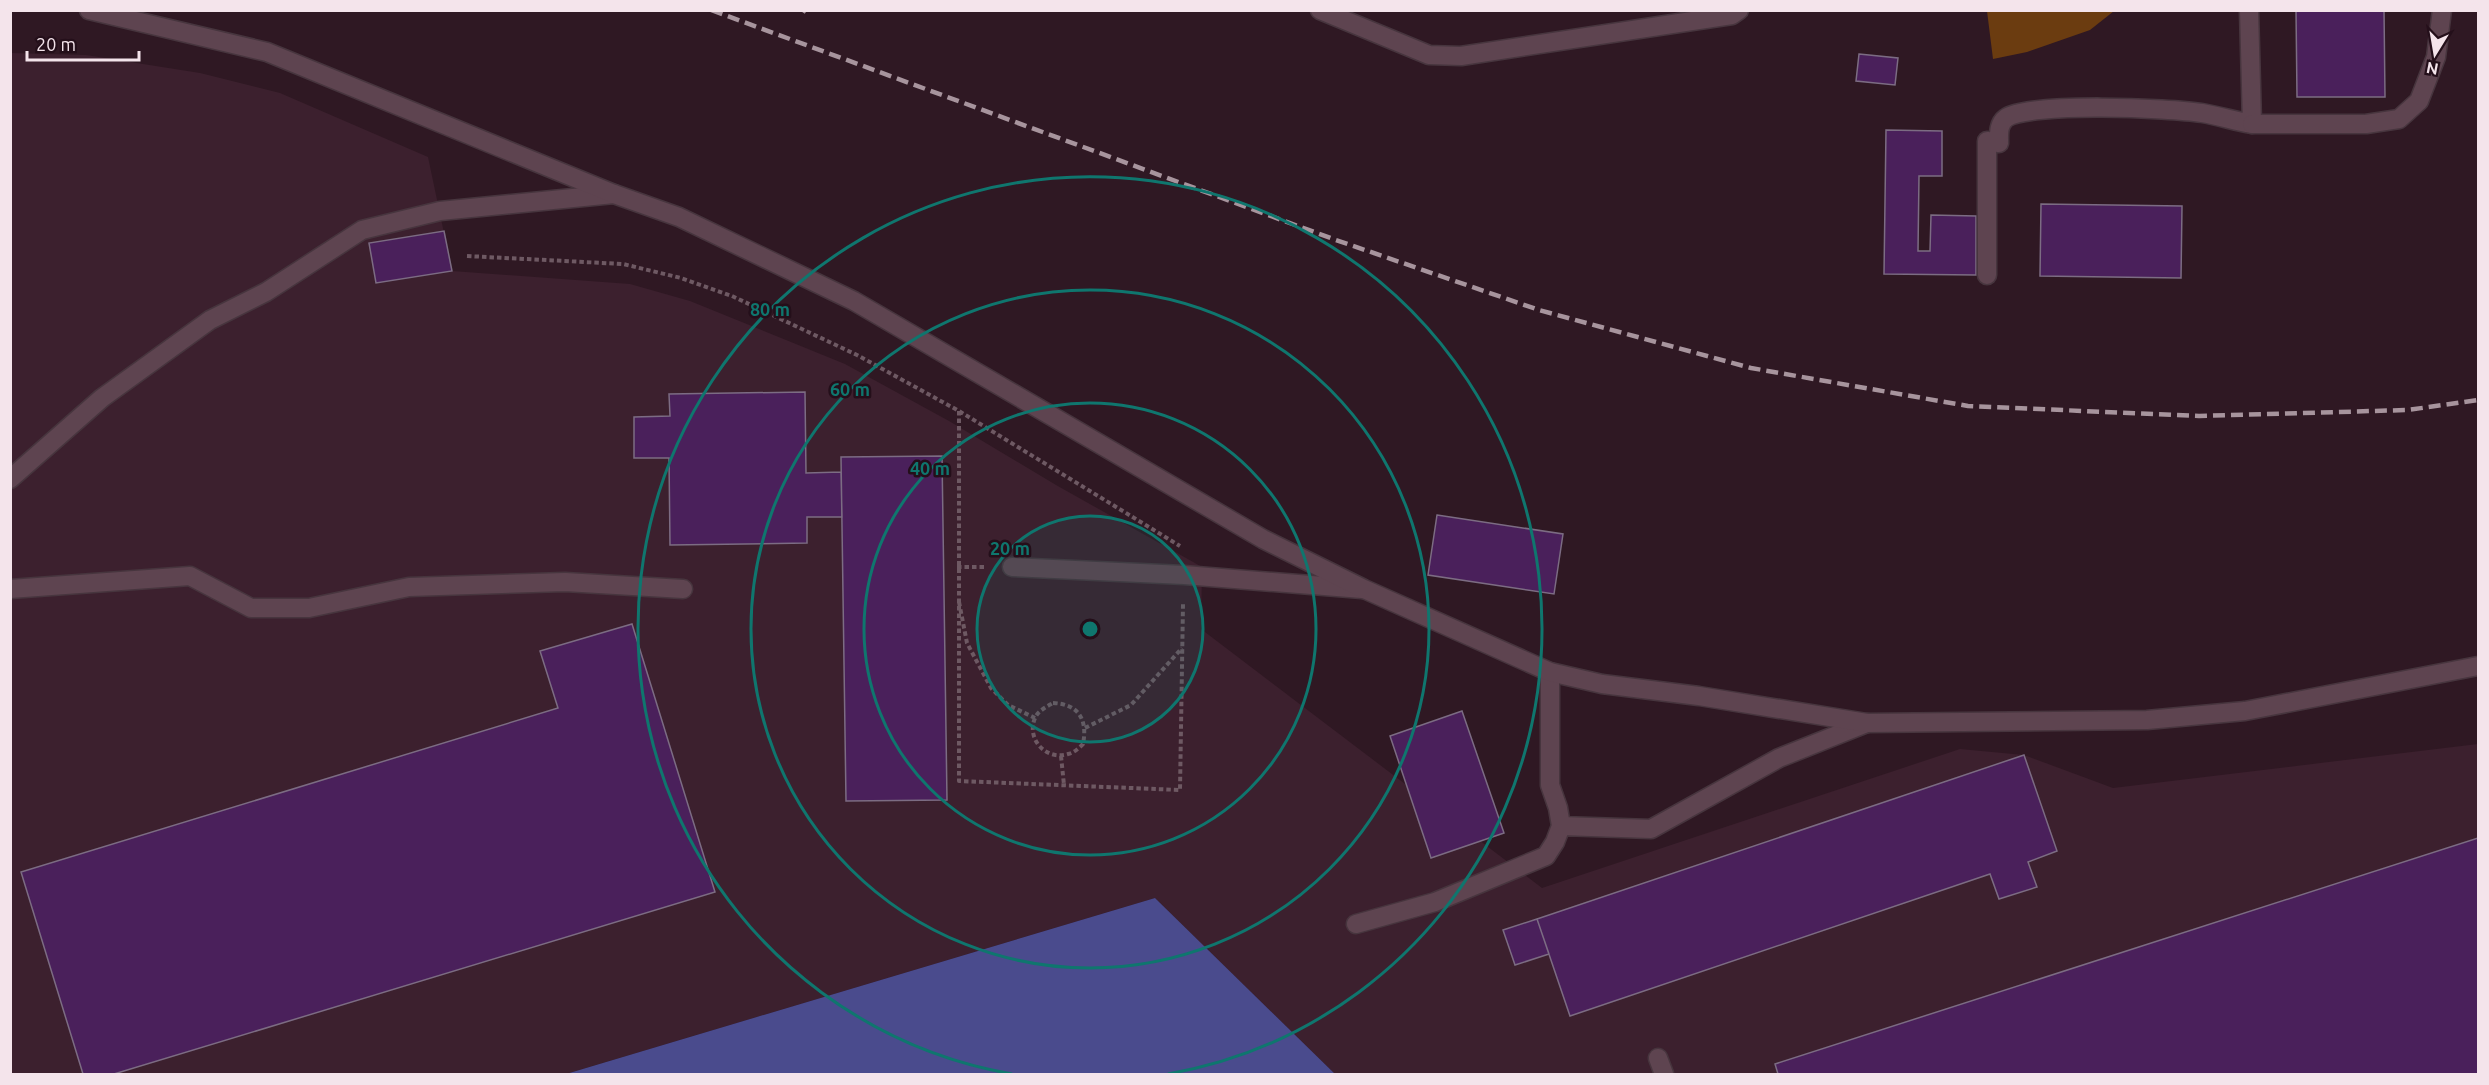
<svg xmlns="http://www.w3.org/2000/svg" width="2489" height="1085" font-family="Ubuntu,sans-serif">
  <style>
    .built { fill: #3c202e }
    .forest { fill: #6b3c10 }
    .water { fill: #4a4b8d }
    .building { fill: #4a205b; stroke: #7c6c83; stroke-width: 1.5 }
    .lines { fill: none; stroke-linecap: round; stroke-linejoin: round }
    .service-casing { stroke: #47353e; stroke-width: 21 }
    .minor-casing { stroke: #47353e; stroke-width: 21 }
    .path { stroke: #6e5963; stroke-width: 4; stroke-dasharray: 4.5 3; stroke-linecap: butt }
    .service { stroke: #5e4450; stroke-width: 18 }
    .minor { stroke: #5e4450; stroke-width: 18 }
    .rail { stroke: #a7949d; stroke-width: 4.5; stroke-dasharray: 12 6; stroke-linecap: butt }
    .ring { fill: none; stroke: #0f766e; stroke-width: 3 }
    .centre { fill: #0f766e; stroke: #240f1a; stroke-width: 3 }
    .ring-label { font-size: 18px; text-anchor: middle; font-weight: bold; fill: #0f766e; stroke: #240f1a; stroke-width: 5; stroke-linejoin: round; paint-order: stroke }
  </style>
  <rect width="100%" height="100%" fill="#2f1823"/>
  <path class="built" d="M11,53L86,55L200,73L280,93L428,157L452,271L630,284L690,301L845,364L949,421L1056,485L1202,567L1201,629L1542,888L1960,749L2024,755L2113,788L2478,744V1074H1335L1155,898L566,1074H11Z"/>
  <path class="forest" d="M1987,11V10L2114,11L2090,30L2027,52L1993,59Z"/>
  <path class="water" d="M1155,898L1335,1074H566Z"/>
  <path class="building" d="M2296,10H2384L2385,97H2297Z
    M1859,54L1898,58L1895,85L1856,81Z
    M1886,130L1942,131V176H1919L1918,251H1930L1931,215L1976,216V275L1884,274Z
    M2041,204L2182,206L2181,278L2040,276Z
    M444,231L452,271L376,283L369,243Z
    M805,392L806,473L841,472L842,517H807V543L670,545L669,458H634V417L670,416L669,394Z
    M942,456L947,800L846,801L841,457Z
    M1437,515L1563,534L1554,594L1428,575Z
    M632,624L715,892L114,1074H83L21,872L558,708L540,651Z
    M1462,711L1504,833L1431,858L1390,736Z
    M2024,755L2057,851L2028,862L2037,887L1999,899L1990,874L1570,1016L1537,919Z
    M2478,838V1074H1778L1775,1064Z
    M1537,919L1549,954L1515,965L1503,930Z"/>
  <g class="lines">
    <defs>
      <path id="service" d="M1320,10L1429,55L1461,56L1732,15L1739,10
        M1987,275V141L1999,143C1999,134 1998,124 2006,118C2029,102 2171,108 2202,113C2219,116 2235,121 2252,124L2249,10
        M10,479L102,398L210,320L266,292L362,230L440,211L614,194
        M1012,567L1184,575L1362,589
        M10,589L190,576L251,608H309L409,587L565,582L683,589
        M1561,826L1651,829L1779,758L1867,723
        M1356,924L1435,902L1546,856L1555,842L1561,826L1558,808L1550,785V672
        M1658,1058L1664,1074"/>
      <path id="minor" d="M89,10L267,52L614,194L679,217L854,301L1263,539L1364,589L1550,672L1602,684L1699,696L1867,723L2147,720L2245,711L2478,666
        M2252,124H2366L2399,119L2419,101L2436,57L2442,10"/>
    </defs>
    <use href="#service" class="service-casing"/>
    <use href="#minor" class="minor-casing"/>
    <path class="path" d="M467,256L623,264L681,278L732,296L857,355L959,411L1180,546
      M959,411V781L1180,790L1183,604
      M957,567H984
      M959,602L967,643L991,688L1008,705L1035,718
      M1053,703C1078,704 1088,719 1083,744C1079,748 1074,753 1068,754C1046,761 1026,739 1035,718C1038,711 1046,707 1053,703Z
      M1085,728L1131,705L1182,648
      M1061,756L1064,785"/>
    <use href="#service" class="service"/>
    <use href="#minor" class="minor"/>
    <path class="rail" d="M711,10L1336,240L1539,310L1751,368L1968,406L2199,416L2408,410L2478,400
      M803,10L806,12"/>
  </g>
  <circle cx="1090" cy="629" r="113" fill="#0f766e" fill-opacity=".12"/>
  <g class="ring">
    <circle cx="1090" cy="629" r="113"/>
    <circle cx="1090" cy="629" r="226"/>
    <circle cx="1090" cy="629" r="339"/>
    <path d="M1012 1074A452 452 0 1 1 1168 1074"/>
  </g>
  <circle cx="1090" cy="629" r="9" class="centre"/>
  <g class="ring-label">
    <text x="770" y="316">80 m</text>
    <text x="850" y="396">60 m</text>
    <text x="930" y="475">40 m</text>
    <text x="1010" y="555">20 m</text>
  </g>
  <rect width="2489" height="1085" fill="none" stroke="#f4e4eb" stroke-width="24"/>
  <g transform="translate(2435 54) rotate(191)" stroke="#240f1a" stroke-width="4.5" paint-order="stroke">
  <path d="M0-4.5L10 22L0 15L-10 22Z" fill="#f4e4eb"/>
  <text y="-9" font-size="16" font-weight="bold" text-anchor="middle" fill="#f4e4eb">N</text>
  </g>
  <path d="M27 51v9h112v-9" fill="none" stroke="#f4e4eb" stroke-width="3"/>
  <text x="36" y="51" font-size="18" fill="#f4e4eb" stroke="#240f1a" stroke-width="4.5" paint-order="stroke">20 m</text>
</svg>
